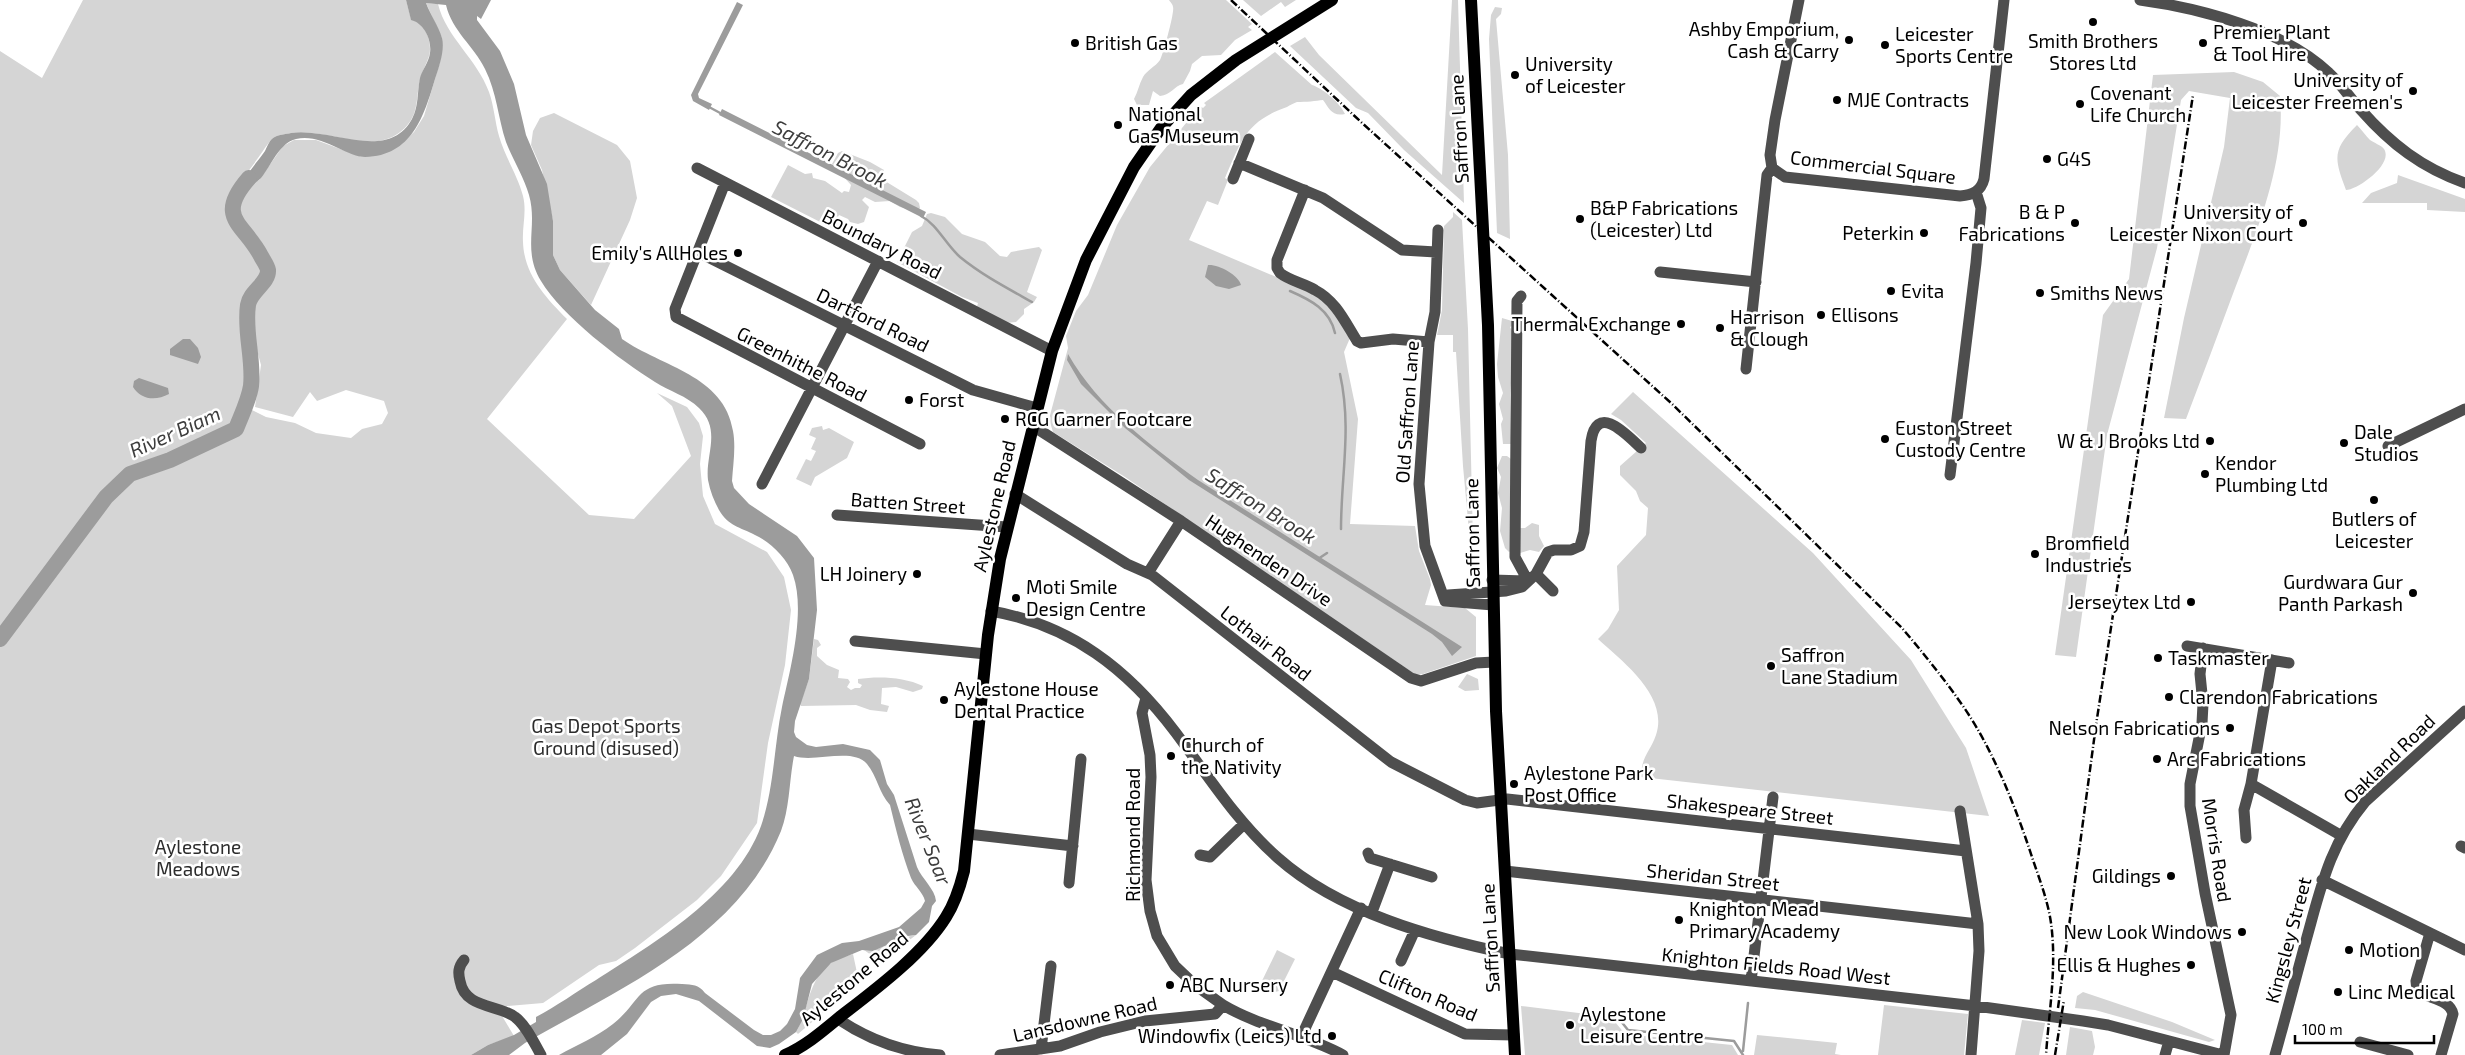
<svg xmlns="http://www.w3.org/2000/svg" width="2465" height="1055" font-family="'Exo 2',sans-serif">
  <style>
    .green { fill: #d5d5d5 }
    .water { fill: #9c9c9c }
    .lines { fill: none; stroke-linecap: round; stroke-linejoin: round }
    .stream { stroke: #9c9c9c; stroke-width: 2.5 }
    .river { stroke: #9c9c9c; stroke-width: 16 }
    .minor { stroke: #4e4e4e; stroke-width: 11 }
    .major { stroke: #000; stroke-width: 12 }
    .rail { stroke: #000; stroke-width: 2.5; stroke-dasharray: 8 2.5 1 2.5; stroke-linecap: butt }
    .poi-dot { fill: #000; stroke: #fff; stroke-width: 2 }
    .labels { text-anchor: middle; stroke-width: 5; stroke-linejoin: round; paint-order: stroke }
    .poi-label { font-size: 19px; fill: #000; stroke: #fff; text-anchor: start }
    .street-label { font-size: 19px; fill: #000; stroke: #fff }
    .park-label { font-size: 19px; fill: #2c2c2c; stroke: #fff }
    .water-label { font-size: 20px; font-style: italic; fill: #3d3d3d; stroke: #fff }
  </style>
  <rect width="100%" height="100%" fill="#fff"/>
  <path class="green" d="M83,0H406L411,19C414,21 418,21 421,24C428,31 432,47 429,56C427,63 423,69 421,77C416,91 419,107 411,120C383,163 331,127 291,133C286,134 277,135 273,138C270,140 257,160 253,165C238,184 226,208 241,230C248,240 256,246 262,256C264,260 268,266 268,270C268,283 250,291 248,305C242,342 257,366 244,406L266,417L295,423L316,433L351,438L362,429L382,424L388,413L384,401L346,390L317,401L310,392L293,417L255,407L261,365L252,332V312L273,267L260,240L237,212L249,186L259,180L283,146L294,140H316L362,157L384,153L401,144L414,132L424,116L440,62L442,38L426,3L438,4C446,37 477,59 489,92C494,106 495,122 499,136C505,157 518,176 523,196C527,212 522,226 523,242C524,274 545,297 567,319L487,419L589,515L634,519L691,456L672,406L657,393L687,407L699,423L703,436L700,464L703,496L715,524L767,552L784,577L791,610L785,665L768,743L757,823L721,876L697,900L635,948L616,961L599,965L543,1003L507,1006L502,1016L514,1036L488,1045L471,1055H0V51L42,78Z
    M1169,0H1226L1252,24L1248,27L1252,30L1235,40L1221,55L1202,56L1192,64L1190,71L1183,84C1174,86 1171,95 1160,96L1153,91L1149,105H1137L1134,99C1138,92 1139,84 1143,77C1147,70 1155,67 1160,60C1163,55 1175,11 1173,7C1173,4 1170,2 1169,0Z
    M1243,0H1296L1285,7L1281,2L1261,16Z
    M1452,0H1458L1464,203L1404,150L1368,113L1356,108L1290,46L1305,37L1319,55L1442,175Z
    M1495,7L1502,8L1501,14L1496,19L1508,155L1510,239L1497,233L1489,39L1491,15Z
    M1275,52L1312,85C1324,89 1340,103 1345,114C1332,117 1329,108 1323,100C1316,101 1306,102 1297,102C1294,103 1290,105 1287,107C1246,121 1241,141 1225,178L1228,180L1218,205L1207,201L1189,240L1314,293L1331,308L1350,338L1344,352L1358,419L1350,524L1415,526L1419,551L1430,579L1431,585L1425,605L1465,608L1476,617V656L1423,674L1416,675L1125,477L1053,432L1049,419L1068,348L1066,336L1076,311L1088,295L1117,225L1150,167L1200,106L1203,108L1206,105L1204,103Z
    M2234,72L2263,82L2280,96C2286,163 2257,230 2234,291C2218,334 2202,377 2186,419L2164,418L2184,318L2224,147L2230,98L2189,91L2181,100L2157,248L2107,435L2076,657L2055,655L2103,315L2129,279L2153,75Z
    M554,113L617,145L630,161L637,198L630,220L591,305L560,270L553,255V221L542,170L531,145L533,131L540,118Z
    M2357,125C2362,130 2366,136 2370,140C2374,143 2381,145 2384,149C2394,164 2357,190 2346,190C2334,158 2332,150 2357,125Z
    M842,151L870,162L884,170L882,178L885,181L916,200L919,203L920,208L917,211L900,207L890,201L875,202L865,197L862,200L869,207L864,222L858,224L850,222L848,219L839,215L832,228L771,197L788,165L805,174L812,173L813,178L825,181L842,193L844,191L849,192L851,185L832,164L838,153Z
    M2398,175L2465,199V212L2427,210V203H2362L2371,193L2397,183Z
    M1453,212L1462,220L1468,329L1474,586L1463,466L1456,352H1453V335H1437L1442,310L1444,226L1453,217Z
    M931,213L945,217L962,234L985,242L1000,256L1007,257L1011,252L1039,247L1042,250L1027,292L1037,297L1034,302L1024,309V314L1016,322L1006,323L977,307L978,303L962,297L897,262L912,232L922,226L927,214Z
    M1502,318L1512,321L1513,325L1510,327L1515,337L1510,395L1511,444H1503L1501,424L1503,419L1499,404L1503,393L1498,377L1497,364Z
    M1633,392L1813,553L1911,660L1966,748L1989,816L1641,777C1641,757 1650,752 1656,735C1669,696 1623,662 1598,639L1608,629L1619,610L1617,566L1646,535L1648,508L1640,501L1636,491L1620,475V466L1646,443L1621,420L1611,414Z
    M822,426L823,430L829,428L854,442L847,458L815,477L811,486L796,479L806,459L811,461L816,451L811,449L816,438L809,435L812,428Z
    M1502,456H1507L1511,459L1512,550L1509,552L1505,548L1500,531L1502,508L1498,493L1501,477L1497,468Z
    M1532,523L1539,525V536L1544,546L1539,552L1530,550L1520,553L1519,528H1525Z
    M814,639L818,640L821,645L817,648V656L827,665L839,670L838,678L848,679L850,682L847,687L851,690L855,688H860L862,685L858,683V679C879,676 904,677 923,686L922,689L913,692L896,687L882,688L881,704L889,706L887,712L870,710L856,705L801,706L800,704L809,679Z
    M1467,674L1478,679L1479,690L1465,691L1458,687Z
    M916,935L881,962L864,950C882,952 898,937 916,935Z
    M1277,950L1295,959L1279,991L1275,992L1260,985Z
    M853,954L859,982L798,1034L796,1032C810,1007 808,973 838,959C843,957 848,956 853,954Z
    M2083,992L2172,1022L2215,1040L2209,1042L2095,1010L2075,1008L2077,996Z
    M1884,1005L1968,1014L1964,1055H1878Z
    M1521,1006L1611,1017L1625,1034L1732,1045L1738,1055H1525Z
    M2022,1020L2045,1023L2039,1055H2015Z
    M2070,1027L2092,1031L2095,1047L2093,1055H2066Z
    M1757,1035L1837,1043L1835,1054L1841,1055H1754Z"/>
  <path class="water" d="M406,0H491L481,19L477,16V20L500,51L514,84L526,135L547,184L553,221V255L560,270L595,310L619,329L622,339C662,367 724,375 733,431C736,447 733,465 732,481L734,488L749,504L797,536L814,558L817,610L809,679L795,721L794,732L796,737L807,745L816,747L843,744L870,750L880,760L887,784L894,795L917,867C922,879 935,889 936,901L932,906L929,922L916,935L908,936L873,951L862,950L831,963L812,984L803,1019L796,1032L779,1044L770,1048L757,1046L699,1001L676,994L661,996L651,1002L627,1034L601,1055H559C577,1045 596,1037 613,1024C642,1001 635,981 682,984C693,985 698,984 705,993L754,1030L763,1035H771L780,1031L787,1024L795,1009L800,978L817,955L842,943L859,941L899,927L921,908L925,901C923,892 915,887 911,878C902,854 896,830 890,805C879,793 877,776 867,764C853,747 814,763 794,756C789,781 790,807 781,831C737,939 619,989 525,1043L509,1055H471L488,1045L514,1035L536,1022V1017C557,1006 576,992 596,980C654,943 736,895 761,826C774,789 774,746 782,707C790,670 806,612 793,575C787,558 770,542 755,535C740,527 728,526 719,510C714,501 710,491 708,480C705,455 722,430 699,408C687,396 669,391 655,382C620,360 562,316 541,281C522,250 538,226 529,195C524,177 513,160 506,142C498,118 497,93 485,69C474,46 452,31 446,5L426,3C430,14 439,27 442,38C445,50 439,67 435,79C424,116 412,156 365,157C346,157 322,133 296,139C279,143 271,166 261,178C254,185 244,190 236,196C245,175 252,169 265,151C267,147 269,141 273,138C277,135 286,134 291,133C331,127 388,163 412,119C419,106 417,92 420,78C422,70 429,62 430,53C432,40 424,23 411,20Z
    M737,2L743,5L698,94L699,98L712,104L709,110L693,101L691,95Z
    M722,109L926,212L923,218L719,115Z
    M1208,265C1218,264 1239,275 1241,285L1229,289L1216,286L1205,277Z
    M183,339H190L198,348L201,357L198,364L170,355V349Z
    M1068,354C1098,407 1150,445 1198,480L1462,647L1452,656L1442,642L1432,634L1189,480L1125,428L1081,384L1067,360Z
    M139,378L168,388L169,394C156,401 141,400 133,387L134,381Z"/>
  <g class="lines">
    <path class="stream" d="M709,107L722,114
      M921,216C937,224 946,245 960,257C982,275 1007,288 1032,302
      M1290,291C1311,300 1330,310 1335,333
      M1340,374C1352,428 1341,475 1341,529
      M1318,559L1327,553
      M1616,1015L1628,1030L1734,1041L1743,1055
      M1743,1051L1748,1003"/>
    <path class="river" d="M0,639L106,497L130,474L170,460L236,429C241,416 249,400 251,386C254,359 244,332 248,305C250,291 269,283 268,270C267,265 263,260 261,256C244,223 214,218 249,178"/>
    <path class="minor" d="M1799,0L1775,120L1770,155L1772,168L1785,177L1960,196C1973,195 1981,191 1984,179L2004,0
      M2140,0C2199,8 2285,30 2329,73C2341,84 2350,98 2361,110C2391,144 2422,168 2465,183
      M1239,163L1323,198L1402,250L1436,252
      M697,168L1052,351
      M1233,179L1249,139
      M725,183L675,309L676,317L920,444
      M1305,190L1277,260V268L1280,273C1290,281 1304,283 1315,290C1336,301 1345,322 1357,341L1361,343L1393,339L1429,342
      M1438,230L1435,312L1429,342L1419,484L1425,546L1445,601L1493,605
      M698,252L973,390L1037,408
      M1660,272L1756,282
      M1521,296L1517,301L1515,557L1528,581
      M1746,369L1767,175L1772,168
      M1033,426L1181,521L1411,678L1421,681L1476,663L1494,662
      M2388,446L2465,409
      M1950,475L1976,263L1981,208L1976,192
      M762,484L878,261
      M1015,494L1127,564L1152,575L1391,762L1465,800L1477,803L1507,799L1966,851
      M837,515L1007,527
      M1148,573L1181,521
      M1536,574L1553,591
      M1492,580L1528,581
      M1448,595L1506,591L1522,587L1536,574L1548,552L1554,550H1571L1580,546L1584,532L1591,441C1597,402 1627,435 1641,448
      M991,611C1071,625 1128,669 1176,733C1208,776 1237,822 1278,858C1339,912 1432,938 1510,954L1976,1006L2083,1021L2108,1025L2223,1055
      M855,641L986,654
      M2187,646L2289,663
      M2203,648L2200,674L2203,704L2202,723L2190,784V806L2205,893L2231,1015L2224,1055
      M1146,698L1142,713L1150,755L1151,777L1146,880L1150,911L1157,936L1175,966L1195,985L1223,1005
      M2251,784L2342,836
      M1960,811L1978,924L1979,951L1971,1055
      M968,834L1073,846
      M2246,838L2244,810L2251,784L2272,660
      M2461,846L2465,848
      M1368,853L1370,858L1432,877
      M1200,855L1210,857L1244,824
      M1505,871L1978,924
      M2322,880L2465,950
      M1069,883L1081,759
      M1372,912L1390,864
      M2430,933L2416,981L2417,991C2429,999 2450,999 2453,1014L2441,1055
      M464,960C458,967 458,973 460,981C465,1009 498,1004 515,1017C526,1025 534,1043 541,1055
      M1401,961L1415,930
      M1332,972L1465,1034L1514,1035
      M1751,981L1773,797
      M838,1019C869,1040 902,1052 940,1055
      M1302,1035L1361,908
      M2360,1042L2408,1055
      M1041,1049L1051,966
      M1000,1055L1060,1046L1100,1032L1145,1021L1215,1014L1223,1005C1260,1027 1305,1034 1343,1055
      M2165,1055L2169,1041
      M2275,1055C2286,1016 2296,977 2307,937C2321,887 2330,844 2365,802L2465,711"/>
    <path class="major" d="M1471,0L1488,325L1496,711L1515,1055
      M785,1055C806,1046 824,1030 841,1016C876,989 923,954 946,917C955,903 960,887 964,871L988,635L1000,559L1052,351L1086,260L1134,167L1161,128L1191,95L1236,60L1332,0"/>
    <path class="rail" d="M1231,0L1361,122L1671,403L1902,628C1924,654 1946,681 1965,709C1994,752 2016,808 2032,857C2039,878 2048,901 2051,923C2057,967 2049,1011 2046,1055
      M2058,1008L2096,725L2193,95
      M2055,1055L2064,1000"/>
  </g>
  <g class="poi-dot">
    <circle cx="2093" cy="22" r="5"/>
    <circle cx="1849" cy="40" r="5"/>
    <circle cx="1075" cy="43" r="5"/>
    <circle cx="2203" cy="43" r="5"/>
    <circle cx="1885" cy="45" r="5"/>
    <circle cx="1515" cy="75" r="5"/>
    <circle cx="2413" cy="91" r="5"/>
    <circle cx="1837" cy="100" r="5"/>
    <circle cx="2080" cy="104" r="5"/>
    <circle cx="1118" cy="125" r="5"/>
    <circle cx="2047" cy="159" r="5"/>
    <circle cx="1580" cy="219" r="5"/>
    <circle cx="2075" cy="223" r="5"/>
    <circle cx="2303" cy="223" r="5"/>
    <circle cx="1924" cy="233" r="5"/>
    <circle cx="738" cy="253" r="5"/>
    <circle cx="1891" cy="291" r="5"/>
    <circle cx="2040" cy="293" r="5"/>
    <circle cx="1821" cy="315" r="5"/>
    <circle cx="1681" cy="324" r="5"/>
    <circle cx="1720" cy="328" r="5"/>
    <circle cx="909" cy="400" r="5"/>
    <circle cx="1005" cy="419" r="5"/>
    <circle cx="1885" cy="439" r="5"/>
    <circle cx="2210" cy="441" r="5"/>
    <circle cx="2344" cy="443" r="5"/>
    <circle cx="2205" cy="474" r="5"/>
    <circle cx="2374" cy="500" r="5"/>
    <circle cx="2035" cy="554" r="5"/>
    <circle cx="917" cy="574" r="5"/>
    <circle cx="2413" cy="593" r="5"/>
    <circle cx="1016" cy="598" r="5"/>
    <circle cx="2191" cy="602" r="5"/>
    <circle cx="2158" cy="658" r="5"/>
    <circle cx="1771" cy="666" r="5"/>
    <circle cx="2169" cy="697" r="5"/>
    <circle cx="944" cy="700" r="5"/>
    <circle cx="2230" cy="728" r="5"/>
    <circle cx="1171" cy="756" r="5"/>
    <circle cx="2157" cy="759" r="5"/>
    <circle cx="1514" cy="784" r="5"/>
    <circle cx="2171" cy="876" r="5"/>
    <circle cx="1679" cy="920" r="5"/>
    <circle cx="2242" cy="932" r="5"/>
    <circle cx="2349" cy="950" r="5"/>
    <circle cx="2191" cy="965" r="5"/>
    <circle cx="1170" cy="985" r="5"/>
    <circle cx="2338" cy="992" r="5"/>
    <circle cx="1570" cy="1025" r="5"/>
    <circle cx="1332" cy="1036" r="5"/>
  </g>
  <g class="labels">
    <g class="poi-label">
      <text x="1839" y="36" text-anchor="end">Ashby Emporium,<tspan x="1839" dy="22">Cash &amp; Carry</tspan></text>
      <text x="2213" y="39">Premier Plant<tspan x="2213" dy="22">&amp; Tool Hire</tspan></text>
      <text x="1895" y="41">Leicester<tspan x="1895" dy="22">Sports Centre</tspan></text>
      <text x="2093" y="48" text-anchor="middle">Smith Brothers<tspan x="2093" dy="22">Stores Ltd</tspan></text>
      <text x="1085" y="50">British Gas</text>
      <text x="1525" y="71">University<tspan x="1525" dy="22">of Leicester</tspan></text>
      <text x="2403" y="87" text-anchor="end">University of<tspan x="2403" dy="22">Leicester Freemen's</tspan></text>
      <text x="2090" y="100">Covenant<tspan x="2090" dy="22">Life Church</tspan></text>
      <text x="1847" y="107">MJE Contracts</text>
      <text x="1128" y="121">National<tspan x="1128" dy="22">Gas Museum</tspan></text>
      <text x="2057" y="166">G4S</text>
      <text x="1590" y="215">B&amp;P Fabrications<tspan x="1590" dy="22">(Leicester) Ltd</tspan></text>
      <text x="2065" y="219" text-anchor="end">B &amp; P<tspan x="2065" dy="22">Fabrications</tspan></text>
      <text x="2293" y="219" text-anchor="end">University of<tspan x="2293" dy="22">Leicester Nixon Court</tspan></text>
      <text x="1914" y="240" text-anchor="end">Peterkin</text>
      <text x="728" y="260" text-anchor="end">Emily's AllHoles</text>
      <text x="1901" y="298">Evita</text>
      <text x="2050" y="300">Smiths News</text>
      <text x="1831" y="322">Ellisons</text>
      <text x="1730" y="324">Harrison<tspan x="1730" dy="22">&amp; Clough</tspan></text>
      <text x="1671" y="331" text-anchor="end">Thermal Exchange</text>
      <text x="919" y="407">Forst</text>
      <text x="1015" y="426">RCG Garner Footcare</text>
      <text x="1895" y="435">Euston Street<tspan x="1895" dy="22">Custody Centre</tspan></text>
      <text x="2354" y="439">Dale<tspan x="2354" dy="22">Studios</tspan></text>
      <text x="2200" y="448" text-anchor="end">W &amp; J Brooks Ltd</text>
      <text x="2215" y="470">Kendor<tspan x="2215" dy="22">Plumbing Ltd</tspan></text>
      <text x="2374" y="526" text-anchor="middle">Butlers of<tspan x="2374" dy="22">Leicester</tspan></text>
      <text x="2045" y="550">Bromfield<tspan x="2045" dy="22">Industries</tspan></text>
      <text x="907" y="581" text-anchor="end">LH Joinery</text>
      <text x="2403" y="589" text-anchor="end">Gurdwara Gur<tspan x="2403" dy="22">Panth Parkash</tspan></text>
      <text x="1026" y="594">Moti Smile<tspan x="1026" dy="22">Design Centre</tspan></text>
      <text x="2181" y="609" text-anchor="end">Jerseytex Ltd</text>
      <text x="1781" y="662">Saffron<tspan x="1781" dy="22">Lane Stadium</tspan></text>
      <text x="2168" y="665">Taskmaster</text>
      <text x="954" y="696">Aylestone House<tspan x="954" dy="22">Dental Practice</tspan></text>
      <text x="2179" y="704">Clarendon Fabrications</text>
      <text x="2220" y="735" text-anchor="end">Nelson Fabrications</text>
      <text x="1181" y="752">Church of<tspan x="1181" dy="22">the Nativity</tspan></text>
      <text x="2167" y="766">Arc Fabrications</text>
      <text x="1524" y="780">Aylestone Park<tspan x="1524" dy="22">Post Office</tspan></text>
      <text x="2161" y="883" text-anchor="end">Gildings</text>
      <text x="1689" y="916">Knighton Mead<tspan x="1689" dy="22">Primary Academy</tspan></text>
      <text x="2232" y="939" text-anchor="end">New Look Windows</text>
      <text x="2359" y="957">Motion</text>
      <text x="2181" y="972" text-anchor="end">Ellis &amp; Hughes</text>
      <text x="1180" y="992">ABC Nursery</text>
      <text x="2348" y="999">Linc Medical</text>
      <text x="1580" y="1021">Aylestone<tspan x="1580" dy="22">Leisure Centre</tspan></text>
      <text x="1322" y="1043" text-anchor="end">Windowfix (Leics) Ltd</text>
    </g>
    <g class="street-label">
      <text transform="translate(1459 129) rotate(-93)" y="7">Saffron Lane</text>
      <text transform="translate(1873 167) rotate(7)" y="7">Commercial Square</text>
      <text transform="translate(882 244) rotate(27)" y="7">Boundary Road</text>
      <text transform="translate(873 320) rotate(26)" y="7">Dartford Road</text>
      <text transform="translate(802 364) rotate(27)" y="7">Greenhithe Road</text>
      <text transform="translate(1407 412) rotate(-86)" y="7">Old Saffron Lane</text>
      <text transform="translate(908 503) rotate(4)" y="7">Batten Street</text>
      <text transform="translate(994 506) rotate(-77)" y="7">Aylestone Road</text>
      <text transform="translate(1472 533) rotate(-91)" y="7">Saffron Lane</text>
      <text transform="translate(1269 560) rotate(34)" y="7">Hughenden Drive</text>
      <text transform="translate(1266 643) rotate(38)" y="7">Lothair Road</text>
      <text transform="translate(2389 759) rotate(-44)" y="7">Oakland Road</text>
      <text transform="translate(1750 809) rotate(6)" y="7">Shakespeare Street</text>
      <text transform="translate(1133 835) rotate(-90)" y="7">Richmond Road</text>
      <text transform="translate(2217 850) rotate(81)" y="7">Morris Road</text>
      <text transform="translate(1713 877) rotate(6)" y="7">Sheridan Street</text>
      <text transform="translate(1490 938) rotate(-93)" y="7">Saffron Lane</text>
      <text transform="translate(2288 940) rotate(-75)" y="7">Kingsley Street</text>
      <text transform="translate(1776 966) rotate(6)" y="7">Knighton Fields Road West</text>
      <text transform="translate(854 978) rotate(-40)" y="7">Aylestone Road</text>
      <text transform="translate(1428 995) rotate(23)" y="7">Clifton Road</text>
      <text transform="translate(1085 1019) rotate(-13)" y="7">Lansdowne Road</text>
    </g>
    <g class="park-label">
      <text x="606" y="733">Gas Depot Sports<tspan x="606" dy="22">Ground (disused)</tspan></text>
      <text x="198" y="854">Aylestone<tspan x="198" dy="22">Meadows</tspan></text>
    </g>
    <g class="water-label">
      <text transform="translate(830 154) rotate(27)" y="7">Saffron Brook</text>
      <text transform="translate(175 432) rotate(-24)" y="7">River Biam</text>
      <text transform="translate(1261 506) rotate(32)" y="7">Saffron Brook</text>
      <text transform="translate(928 841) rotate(68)" y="7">River Soar</text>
    </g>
  </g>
  <path d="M2295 1035v8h139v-8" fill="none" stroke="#000000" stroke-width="2.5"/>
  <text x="2302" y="1035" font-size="15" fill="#000000" stroke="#ffffff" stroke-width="4" paint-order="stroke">100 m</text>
</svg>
